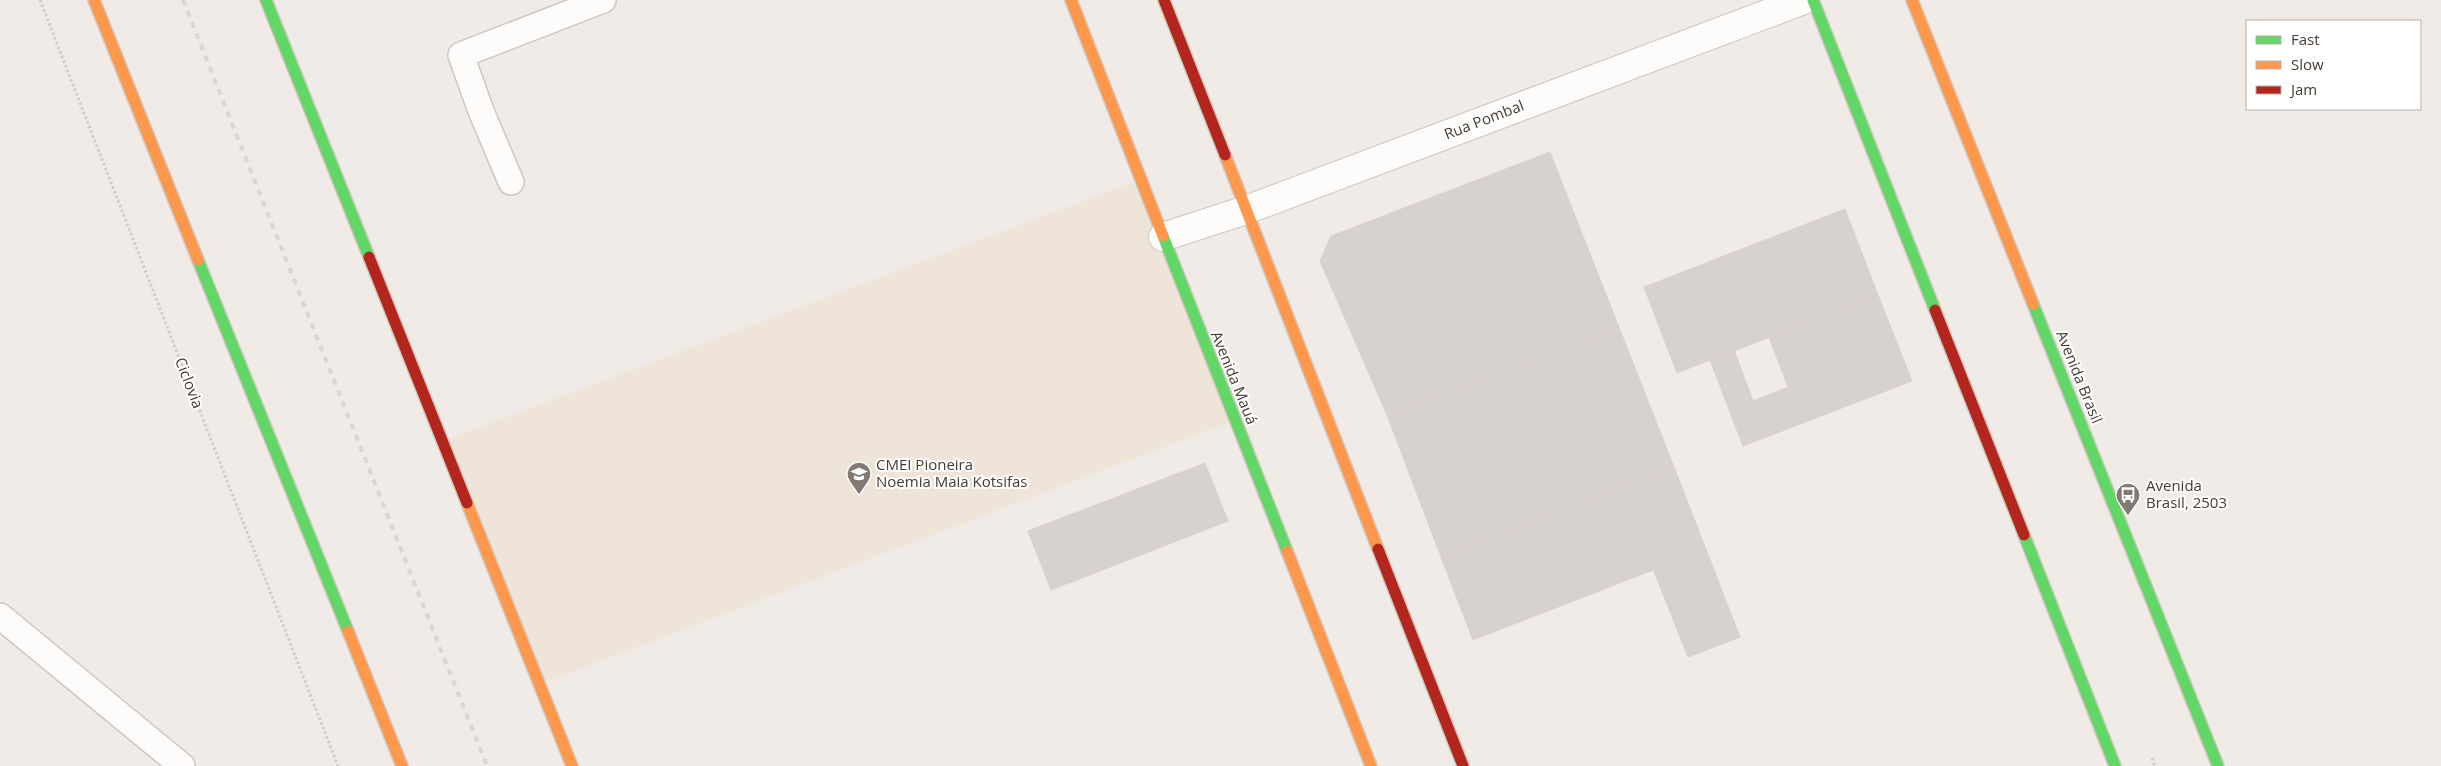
<svg xmlns="http://www.w3.org/2000/svg" width="2441" height="766" font-family="'Open Sans',sans-serif">
  <style>
    .education { fill: #eee4d7 }
    .building { fill: #d7d2cd; stroke: #d8d1cc }
    .lines { fill: none; stroke-linecap: round; stroke-linejoin: round }
    .lane-casing { stroke: #ccc7c2; stroke-width: 28 }
    .street-casing { stroke: #ccc7c2; stroke-width: 30 }
    .fast-casing { stroke: #d1c8be; stroke-width: 14 }
    .slow-casing { stroke: #d1c8be; stroke-width: 14 }
    .jam-casing { stroke: #d1c8be; stroke-width: 14 }
    .path { stroke: #d0ccc9; stroke-width: 3; stroke-dasharray: 2.5 2.5; stroke-linecap: butt }
    .lane { stroke: #fdfcfb; stroke-width: 25 }
    .street { stroke: #fdfcfb; stroke-width: 28 }
    .fast { stroke: #63d668; stroke-width: 11 }
    .slow { stroke: #ff974d; stroke-width: 11 }
    .jam { stroke: #b3261e; stroke-width: 11 }
    .rail { stroke: #d8d7d7; stroke-width: 4; stroke-dasharray: 6 6; stroke-linecap: butt }
    .labels { text-anchor: middle; stroke-width: 4; stroke-linejoin: round; paint-order: stroke }
    .street-label { font-size: 15px; fill: #453b33; stroke: #fff }
    .poi-label { font-size: 15px; fill: #453b33; stroke: #fff; text-anchor: start }
  </style>
  <rect width="100%" height="100%" fill="#f0ebe6"/>
  <path class="education" d="M1140,180L1235,420L540,684L442,441Z"/>
  <path class="building" d="M1550,152L1620,330L1387,415L1320,261L1331,236Z
    M1845,209L1878,295L1677,373L1644,287Z
    M1878,295L1912,381L1743,446L1710,360L1734,350L1753,401L1788,387L1769,337Z
    M1620,330L1674,467L1441,557L1387,415Z
    M1205,463L1228,521L1051,590L1028,531Z
    M1674,467L1740,637L1688,657L1621,488Z
    M1621,488L1653,570L1473,640L1441,557Z"/>
  <g class="lines">
    <defs>
      <path id="lane" d="M511,182L481,111L461,55L603,0
        M0,616L182,766"/>
      <path id="street" d="M1163,237L1246,210L1804,0"/>
      <path id="fast" d="M266,0L369,257
        M1813,0L1935,310
        M1163,236L1287,551
        M198,260L348,631
        M2033,304L2218,766
        M2024,535L2115,766"/>
      <path id="slow" d="M94,0L198,260
        M1071,0L1163,236
        M1912,0L2033,304
        M1225,155L1378,549
        M467,503L572,766
        M1287,551L1371,766
        M348,631L402,766"/>
      <path id="jam" d="M1164,0L1225,155
        M369,257L467,503
        M1935,310L2024,535
        M1378,549L1463,766"/>
    </defs>
    <use href="#lane" class="lane-casing"/>
    <use href="#street" class="street-casing"/>
    <use href="#fast" class="fast-casing"/>
    <use href="#slow" class="slow-casing"/>
    <use href="#jam" class="jam-casing"/>
    <path class="path" d="M40,0L338,766
      M2152,758L2155,766"/>
    <use href="#lane" class="lane"/>
    <use href="#street" class="street"/>
    <use href="#fast" class="fast"/>
    <use href="#slow" class="slow"/>
    <use href="#jam" class="jam"/>
    <path class="rail" d="M183,0L487,766"/>
  </g>
  <defs>
    <symbol id="school-pin" viewBox="-11 -11 22 30"><path d="M0 17L-7.5 6A9.5 9.5 0 1 1 7.5 6Z" fill="#817972" stroke="#fff"/><path d="M0-5L7-2L0 1L-7-2ZM-4 1L0 2.5L4 1V4Q0 6-4 4Z" fill="#fff"/></symbol>
    <symbol id="bus-pin" viewBox="-11 -11 22 30"><path d="M0 17L-7.5 6A9.5 9.5 0 1 1 7.5 6Z" fill="#817972" stroke="#fff"/><path d="M-5-6H5V4H4V6H2V4H-2V6H-4V4H-5ZM-3.5-4V0h7V-4ZM-3.5 1.2v1.5H-2V1.2ZM2 1.2v1.5H3.5V1.2Z" fill="#fff"/></symbol>
  </defs>
  <g fill-rule="evenodd">
    <use href="#school-pin" x="845" y="460" width="28" height="38"/>
    <use href="#bus-pin" x="2114" y="481" width="28" height="38"/>
  </g>
  <g class="labels">
    <g class="street-label">
      <text transform="translate(1484 120) rotate(-21)" y="5">Rua Pombal</text>
      <text transform="translate(2079 377) rotate(68)" y="5">Avenida Brasil</text>
      <text transform="translate(1234 378) rotate(68)" y="5">Avenida Mauá</text>
      <text transform="translate(189 383) rotate(69)" y="5">Ciclovia</text>
    </g>
    <g class="poi-label">
      <text x="876" y="470">CMEI Pioneira<tspan x="876" dy="17">Noemia Maia Kotsifas</tspan></text>
      <text x="2146" y="491">Avenida<tspan x="2146" dy="17">Brasil, 2503</tspan></text>
    </g>
  </g>
  <rect x="2246" y="20" width="175" height="90" fill="#ffffff" stroke="#b5b1ad"/>
  <rect x="2256" y="36" width="25" height="8" fill="#63d668" stroke="#b5b1ad"/>
  <text x="2291" y="45" font-size="15" fill="#453b33">Fast</text>
  <rect x="2256" y="61" width="25" height="8" fill="#ff974d" stroke="#b5b1ad"/>
  <text x="2291" y="70" font-size="15" fill="#453b33">Slow</text>
  <rect x="2256" y="86" width="25" height="8" fill="#b3261e" stroke="#b5b1ad"/>
  <text x="2291" y="95" font-size="15" fill="#453b33">Jam</text>
</svg>
